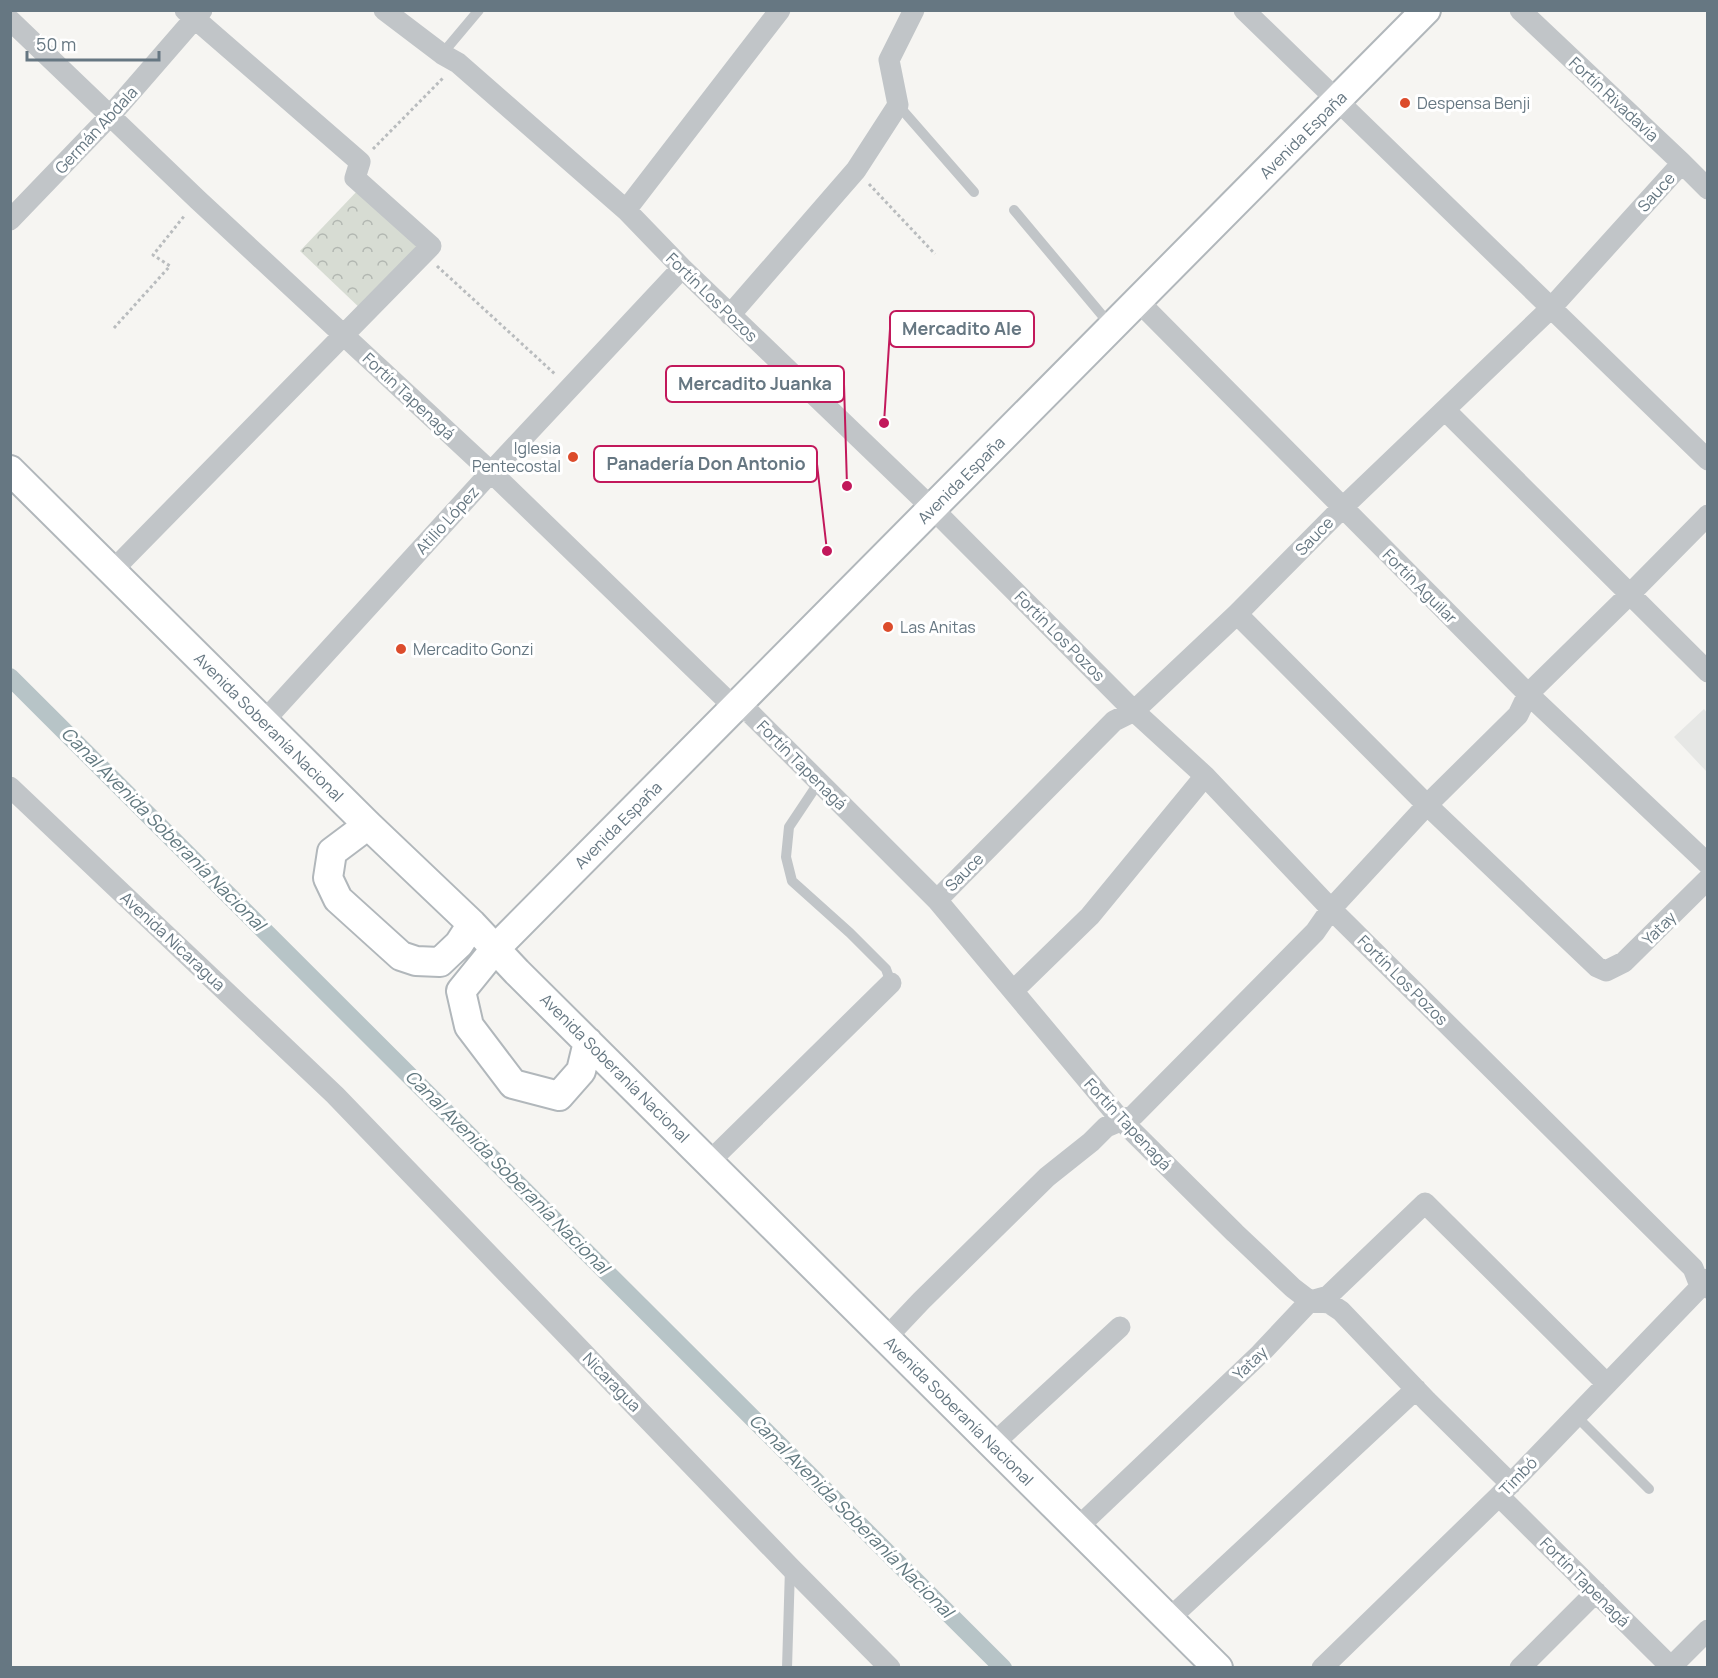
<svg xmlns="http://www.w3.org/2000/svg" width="1718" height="1678" font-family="Manrope,sans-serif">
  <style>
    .built { fill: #e6e7e5 }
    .park { fill: url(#park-crowns) }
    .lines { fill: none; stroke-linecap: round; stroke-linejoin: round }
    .canal { stroke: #b7c4c7; stroke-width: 18 }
    .secondary-casing { stroke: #b1b7bb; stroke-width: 32 }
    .path { stroke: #b9bcbe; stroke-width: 3; stroke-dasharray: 3 3; stroke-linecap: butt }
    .service { stroke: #c1c5c8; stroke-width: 10 }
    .minor { stroke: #c1c5c8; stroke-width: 21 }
    .secondary { stroke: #fff; stroke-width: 28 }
    .poi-dot { fill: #dc4c2c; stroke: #fff; stroke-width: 2 }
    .labels { text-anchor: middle; stroke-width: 6; stroke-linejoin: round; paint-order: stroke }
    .street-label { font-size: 16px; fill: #667782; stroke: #fff }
    .poi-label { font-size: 16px; fill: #667782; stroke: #fff; text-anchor: start }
    .water-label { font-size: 18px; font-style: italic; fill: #61787f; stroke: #fff }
    .leader { fill: none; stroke: #c2185b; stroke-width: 2 }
    .callout-dot { fill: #c2185b; stroke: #fff; stroke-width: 2 }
    .callout { fill: #fff; stroke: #c2185b; stroke-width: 2 }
    .callout-label { font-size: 18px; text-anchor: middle; font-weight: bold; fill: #667782 }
  </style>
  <defs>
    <pattern id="park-crowns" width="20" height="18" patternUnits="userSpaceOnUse" patternTransform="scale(1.5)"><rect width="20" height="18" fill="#d7dcd3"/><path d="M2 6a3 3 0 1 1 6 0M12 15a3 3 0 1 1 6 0" fill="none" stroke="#b2b7b1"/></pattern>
  </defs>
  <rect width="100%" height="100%" fill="#f6f5f2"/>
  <path class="built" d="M1704,709L1707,713V772L1674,737Z"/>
  <path class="park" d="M360,188L422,248L363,311L300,251Z"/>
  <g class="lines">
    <path class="canal" d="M10,677L1003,1668"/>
    <defs>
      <path id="secondary" d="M10,470L368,825L472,924L517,972L1218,1668
        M368,825L332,852L328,878L338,899L401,956L416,961L440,962L459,944L472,924
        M588,1042L581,1071L559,1096L513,1084L469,1026L461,991L495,949L1426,10"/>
    </defs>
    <use href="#secondary" class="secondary-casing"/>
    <path class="path" d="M373,149L444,77
      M869,184L935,254
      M437,266L556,375
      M114,328L170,266L153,255L185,215"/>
    <path class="service" d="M442,54L479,10
      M898,105L974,192
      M1014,210L1112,327
      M819,782L789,827L786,857L792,881L850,933L886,969L891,983
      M1576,1416L1649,1489
      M787,1668L790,1568"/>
    <path class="minor" d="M384,10L442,54L458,63L626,210L682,268L933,509L1134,711L1205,776L1331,909L1693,1268L1700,1286L1708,1288
      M1244,10L1708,460
      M1520,10L1682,163L1708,189
      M10,20L198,200L491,472L735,708L749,712L937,900L1120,1119L1235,1233L1293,1288L1310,1301L1329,1303L1341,1311L1427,1401L1511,1484
      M626,210L780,10
      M10,220L110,116L202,10
      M1138,301L1528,694L1708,864
      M730,315L856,170L898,105L889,60L914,10
      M1445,410L1708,672
      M112,571L431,246L355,178L360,162L185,10
      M1237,614L1427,805L1597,967L1606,971L1624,962L1708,879
      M264,721L491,472L682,268
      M10,787L335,1095L790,1567L890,1668
      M937,900L1114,721L1134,711L1237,614L1342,508L1551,308L1682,163
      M1013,991L1090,916L1205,776
      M709,1162L891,983
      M886,1338L921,1301L1047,1177L1091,1142L1106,1127L1134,1115L1315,932L1331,909L1427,805L1518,715L1528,694L1630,594L1708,515
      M993,1444L1120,1327
      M1499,1496L1672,1668
      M1077,1528L1260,1354L1310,1301L1328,1296L1425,1203L1606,1383
      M1169,1619L1416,1389
      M1671,1667L1708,1630
      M1322,1668L1499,1496L1708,1279
      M1520,1668L1596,1592"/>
    <use href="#secondary" class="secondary"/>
  </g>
  <g class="poi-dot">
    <circle cx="1405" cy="103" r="6"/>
    <circle cx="573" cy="457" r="6"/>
    <circle cx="888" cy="627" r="6"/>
    <circle cx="401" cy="649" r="6"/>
  </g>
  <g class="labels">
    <g class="street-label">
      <text transform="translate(1614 99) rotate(43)" y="6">Fortín Rivadavia</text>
      <text transform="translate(96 130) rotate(-47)" y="6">Germán Abdala</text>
      <text transform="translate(1303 135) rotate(-45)" y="6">Avenida España</text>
      <text transform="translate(1656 192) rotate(-48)" y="6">Sauce</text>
      <text transform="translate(712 297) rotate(44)" y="6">Fortín Los Pozos</text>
      <text transform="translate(409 396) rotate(43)" y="6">Fortín Tapenagá</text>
      <text transform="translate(961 480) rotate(-45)" y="6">Avenida España</text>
      <text transform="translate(447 520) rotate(-48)" y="6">Atilio López</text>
      <text transform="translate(1314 536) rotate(-46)" y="6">Sauce</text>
      <text transform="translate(1420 586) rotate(45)" y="6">Fortín Aguilar</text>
      <text transform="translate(1060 636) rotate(45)" y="6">Fortín Los Pozos</text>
      <text transform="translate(269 727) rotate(45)" y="6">Avenida Soberanía Nacional</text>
      <text transform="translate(802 765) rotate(45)" y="6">Fortín Tapenagá</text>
      <text transform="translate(618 825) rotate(-45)" y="6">Avenida España</text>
      <text transform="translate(964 872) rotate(-45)" y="6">Sauce</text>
      <text transform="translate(1659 928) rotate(-45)" y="6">Yatay</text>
      <text transform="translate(173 941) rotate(43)" y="6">Avenida Nicaragua</text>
      <text transform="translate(1403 980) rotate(45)" y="6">Fortín Los Pozos</text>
      <text transform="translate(615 1068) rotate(45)" y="6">Avenida Soberanía Nacional</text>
      <text transform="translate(1128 1124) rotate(47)" y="6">Fortín Tapenagá</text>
      <text transform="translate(1250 1363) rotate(-44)" y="6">Yatay</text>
      <text transform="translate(612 1382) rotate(46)" y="6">Nicaragua</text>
      <text transform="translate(959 1411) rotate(45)" y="6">Avenida Soberanía Nacional</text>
      <text transform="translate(1518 1476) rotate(-46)" y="6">Timbó</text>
      <text transform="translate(1585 1582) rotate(45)" y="6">Fortín Tapenagá</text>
    </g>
    <g class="poi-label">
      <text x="1417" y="109">Despensa Benji</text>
      <text x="561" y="454" text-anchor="end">Iglesia<tspan x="561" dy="18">Pentecostal</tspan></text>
      <text x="900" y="633">Las Anitas</text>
      <text x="413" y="655">Mercadito Gonzi</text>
    </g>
    <g class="water-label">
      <text transform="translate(163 829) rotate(45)" y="6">Canal Avenida Soberanía Nacional</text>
      <text transform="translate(507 1172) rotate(45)" y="6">Canal Avenida Soberanía Nacional</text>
      <text transform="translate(851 1516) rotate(45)" y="6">Canal Avenida Soberanía Nacional</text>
    </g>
  </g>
  <path class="leader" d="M884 423L890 329M847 486L844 384M827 551L817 464"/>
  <g class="callout-dot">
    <circle cx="884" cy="423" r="6"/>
    <circle cx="847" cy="486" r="6"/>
    <circle cx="827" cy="551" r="6"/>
  </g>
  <g class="callout">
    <rect x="890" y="311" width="144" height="36" rx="6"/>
    <rect x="666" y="366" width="178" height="36" rx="6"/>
    <rect x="594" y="446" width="223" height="36" rx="6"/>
  </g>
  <g class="callout-label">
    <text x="962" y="335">Mercadito Ale</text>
    <text x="755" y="390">Mercadito Juanka</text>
    <text x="706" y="470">Panadería Don Antonio</text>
  </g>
  <rect width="1718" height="1678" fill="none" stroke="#667782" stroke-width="24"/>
  <path d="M27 51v9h132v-9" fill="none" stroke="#667782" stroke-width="3"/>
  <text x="36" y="51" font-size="18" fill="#667782" stroke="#ffffff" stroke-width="4.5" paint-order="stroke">50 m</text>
</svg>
